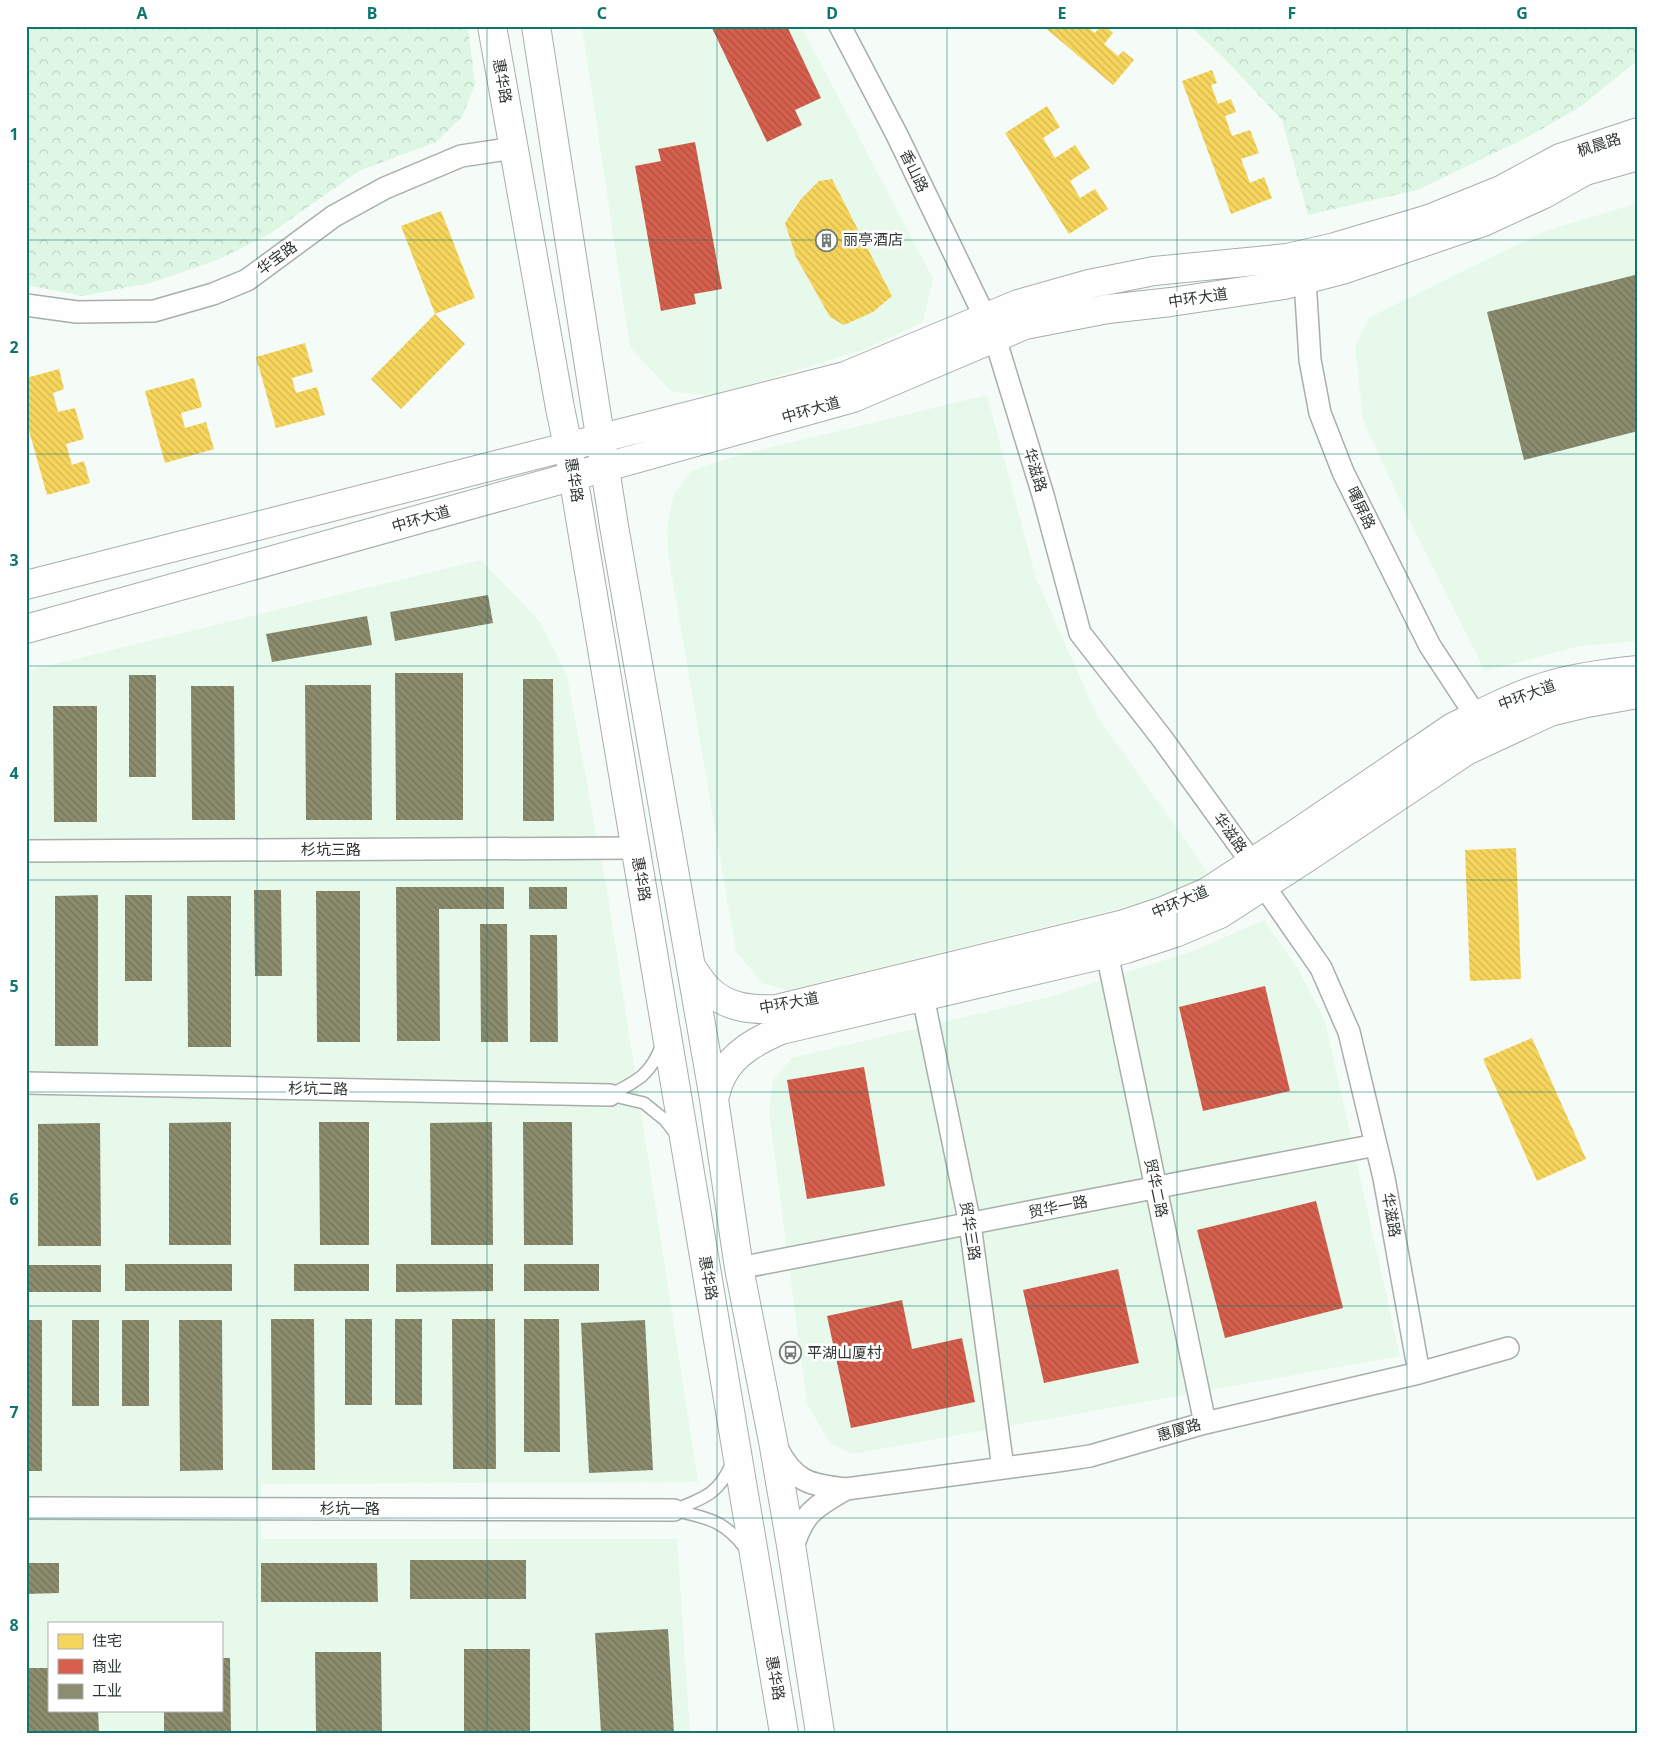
<svg xmlns="http://www.w3.org/2000/svg" width="1664" height="1759" font-family="'Noto Sans','Noto Sans SC',sans-serif">
  <style>
    .built { fill: #e7f9eb; fill-rule: evenodd }
    .forest { fill: url(#forest-crowns) }
    .homes { fill: url(#homes-back-hatch) }
    .shops { fill: url(#shops-back-hatch) }
    .industry { fill: url(#industry-back-hatch) }
    .lines { fill: none; stroke-linecap: round; stroke-linejoin: round }
    .lane-casing { stroke: #a8aea9; stroke-width: 14 }
    .street-casing { stroke: #a8aea9; stroke-width: 24 }
    .secondary-casing { stroke: #a8aea9; stroke-width: 30 }
    .lane { stroke: #fefefe; stroke-width: 11 }
    .street { stroke: #fefefe; stroke-width: 21 }
    .secondary { stroke: #fefefe; stroke-width: 28 }
    .grid { fill: none; stroke: #0f766e; stroke-width: 1; stroke-opacity: 0.55 }
    .labels { text-anchor: middle; stroke-width: 5; stroke-linejoin: round; paint-order: stroke }
    .street-label { font-size: 15px; fill: #2f3731; stroke: #fff }
    .poi-label { font-size: 15px; fill: #2f3731; stroke: #fff; text-anchor: start }
    .neatline { fill: none; stroke: #0f766e; stroke-width: 2 }
    .grid-label { font-size: 16px; text-anchor: middle; font-weight: bold; fill: #0f766e }
  </style>
  <defs>
    <pattern id="forest-crowns" width="20" height="18" patternUnits="userSpaceOnUse" patternTransform="scale(1.25)"><rect width="20" height="18" fill="#def7e4"/><path d="M2 6a3 3 0 1 1 6 0M12 15a3 3 0 1 1 6 0" fill="none" stroke="#bfd4c4"/></pattern>
    <pattern id="homes-back-hatch" width="6" height="6" patternUnits="userSpaceOnUse" patternTransform="scale(1.25)"><rect width="6" height="6" fill="#f6d55c"/><path d="M-1 5l2 2M0 0l6 6M5-1l2 2" fill="none" stroke="#d3b750"/></pattern>
    <pattern id="shops-back-hatch" width="6" height="6" patternUnits="userSpaceOnUse" patternTransform="scale(1.25)"><rect width="6" height="6" fill="#d6604d"/><path d="M-1 5l2 2M0 0l6 6M5-1l2 2" fill="none" stroke="#ae5041"/></pattern>
    <pattern id="industry-back-hatch" width="6" height="6" patternUnits="userSpaceOnUse" patternTransform="scale(1.25)"><rect width="6" height="6" fill="#8c8c6e"/><path d="M-1 5l2 2M0 0l6 6M5-1l2 2" fill="none" stroke="#73735b"/></pattern>
  </defs>
  <rect width="100%" height="100%" fill="#f5fbf6"/>
  <path class="built" d="M582,26H801L933,279L923,322L863,350L712,396L671,391L630,347Z
    M1638,203V641L1580,646L1485,671L1407,516L1363,420L1355,346L1370,317L1545,231Z
    M987,395L1036,578L1097,716L1210,875L1166,897L788,990L762,983L736,951L668,553L667,528L674,493L693,470L739,455Z
    M481,560L540,622L567,676L607,891L698,1482L261,1484V1539H677L690,1733H26V671ZM49,1623H221V1710H49Z
    M1264,920L1298,969L1325,1021L1400,1356L852,1454L830,1443L807,1404L769,1112L773,1080L792,1058L1053,996L1193,951Z"/>
  <path class="forest" d="M26,26H468L475,84L462,117L436,142L359,171L271,233L220,259L151,283L82,296L26,285Z
    M1190,26H1638V60L1580,107L1526,138L1417,190L1308,215L1282,120L1223,57Z"/>
  <path class="homes" d="M1043,26H1086L1095,33L1101,26H1105L1113,33L1104,44L1118,56L1123,51L1134,60L1113,85Z
    M1212,70L1217,83L1211,85L1218,104L1231,99L1236,112L1225,116L1232,136L1250,130L1259,153L1241,159L1250,183L1264,177L1272,198L1231,214L1182,81Z
    M1047,106L1060,127L1043,138L1055,158L1075,145L1090,168L1070,181L1080,198L1095,189L1108,209L1069,234L1005,133Z
    M832,179L892,296L873,312L844,325L830,317L796,257L785,223L801,199L819,181Z
    M441,211L475,298L435,314L401,226Z
    M435,314L465,344L401,409L371,379Z
    M305,343L313,372L292,378L296,393L317,387L325,415L276,428L256,357Z
    M59,369L64,389L53,393L58,412L75,408L84,439L66,444L72,465L84,461L90,483L47,495L26,420V378Z
    M194,378L202,407L181,413L185,428L206,422L214,449L165,463L145,391Z
    M1516,848L1521,979L1470,981L1465,850Z
    M1532,1038L1586,1159L1537,1181L1483,1059Z"/>
  <path class="shops" d="M711,26H787L821,98L795,110L802,125L767,142Z
    M695,142L722,289L694,294L696,304L661,311L635,166L661,161L658,149Z
    M1265,986L1290,1091L1203,1111L1179,1007Z
    M864,1067L885,1186L807,1199L787,1080Z
    M1316,1201L1343,1308L1225,1338L1197,1230Z
    M1118,1269L1139,1363L1044,1383L1023,1290Z
    M902,1300L912,1349L962,1338L975,1402L851,1428L827,1316Z"/>
  <path class="industry" d="M1635,275L1638,285V431L1524,460L1487,312Z
    M488,595L493,623L395,641L390,612Z
    M367,616L372,645L272,662L266,634Z
    M395,673H463V820H396Z
    M129,675H156V777H129Z
    M523,679H553L554,821H523Z
    M305,685H371L372,820H306Z
    M191,686H234L235,820H192Z
    M53,706H97V822H54Z
    M396,887H504V909H439L440,1041H397Z
    M529,887H567V909H529Z
    M254,890H281L282,976H255Z
    M316,891H360V1042H317Z
    M98,895V1046H55V896Z
    M125,895H152V981H125Z
    M187,896H231V1047H188Z
    M480,924H507L508,1042H481Z
    M530,935H557L558,1042H530Z
    M231,1122V1245H169V1123Z
    M319,1122H369V1245H320Z
    M492,1122L493,1245H431L430,1123Z
    M523,1122H572L573,1245H524Z
    M100,1123L101,1246H38V1124Z
    M125,1264H232V1291H125Z
    M294,1264H369V1291H294Z
    M396,1264H493V1291L396,1292Z
    M524,1264H599V1291H524Z
    M26,1265H101V1292H26Z
    M271,1319H314L315,1470H272Z
    M345,1319H372V1405H345Z
    M395,1319H422V1405H395Z
    M452,1319H495L496,1469H453Z
    M524,1319H559L560,1452H524Z
    M26,1320H42V1471H26Z
    M72,1320H99V1406H72Z
    M122,1320H149V1406H122Z
    M179,1320H222L223,1470L180,1471Z
    M645,1320L653,1470L589,1473L581,1323Z
    M410,1560H526V1599H410Z
    M26,1563H59V1593L26,1594Z
    M261,1563H377L378,1602H261Z
    M668,1629L674,1733H601L595,1633Z
    M464,1649H530V1733H464Z
    M315,1652H381L382,1733H316Z
    M221,1658H230L231,1733H164V1710H221Z
    M26,1668H49V1710H98L99,1733H26Z"/>
  <g class="lines">
    <defs>
      <path id="lane" d="M610,1095L644,1103L665,1120L676,1134
        M610,1095C637,1081 651,1075 662,1044
        M674,1510C707,1518 724,1520 745,1548
        M674,1510C704,1498 719,1494 732,1463"/>
      <path id="street" d="M840,26L897,135L995,338L1043,495L1080,633L1161,737L1252,863L1264,886L1321,968L1349,1032L1384,1178L1419,1373
        M1305,280L1310,360L1320,413L1343,472L1430,646L1476,716
        M26,305L77,312L154,311L213,294L247,280L334,216L385,188L461,156L514,148
        M26,851L636,848
        M1107,953L1205,1423
        M923,997L970,1224L1003,1468
        M26,1083L610,1095
        M739,1268L1376,1145
        M777,1448C794,1482 810,1485 846,1489L1057,1461L1090,1456L1205,1423L1419,1373L1508,1348
        M26,1508L674,1510
        M792,1551C802,1514 814,1507 846,1489"/>
      <path id="secondary" d="M492,26L560,408L568,446L784,1733
        M536,26L614,526L714,1099L739,1268L773,1441L792,1551L820,1733
        M26,585L845,376L1018,304L1089,284L1154,271L1287,258L1335,247L1429,219L1501,190L1560,158L1638,132
        M26,629L853,398L1025,325L1108,309L1171,302L1284,285L1342,270L1483,222L1544,194L1585,171L1638,156
        M692,968C697,975 702,984 709,990C727,1008 752,1010 776,1009L1124,924L1163,911L1207,892L1294,835L1453,727C1484,712 1514,696 1547,686C1576,677 1608,673 1638,670
        M714,1099C716,1092 718,1083 722,1076C733,1053 758,1040 781,1030L1126,949L1175,933L1220,914L1308,857L1466,751L1550,712L1587,703L1638,694"/>
    </defs>
    <use href="#lane" class="lane-casing"/>
    <use href="#street" class="street-casing"/>
    <use href="#secondary" class="secondary-casing"/>
    <use href="#lane" class="lane"/>
    <use href="#street" class="street"/>
    <use href="#secondary" class="secondary"/>
  </g>
  <path class="grid" d="M257,26V1733M487,26V1733M717,26V1733M947,26V1733M1177,26V1733M1407,26V1733M26,240H1638M26,454H1638M26,666H1638M26,880H1638M26,1092H1638M26,1306H1638M26,1518H1638"/>
  <defs>
    <symbol id="building-ring" viewBox="-11 -11 22 22"><circle r="9.5" fill="#fff" stroke="#747c76" stroke-width="1.5"/><path d="M-4-6H4V6H1V3H-1V6H-4ZM-2.5-4.3h1.7v1.8h-1.7ZM.8-4.3h1.7v1.8H.8ZM-2.5-1h1.7V.8h-1.7ZM.8-1h1.7V.8H.8Z" fill="#747c76"/></symbol>
    <symbol id="bus-ring" viewBox="-11 -11 22 22"><circle r="9.5" fill="#fff" stroke="#747c76" stroke-width="1.5"/><path d="M-5-6H5V4H4V6H2V4H-2V6H-4V4H-5ZM-3.5-4V0h7V-4ZM-3.5 1.2v1.5H-2V1.2ZM2 1.2v1.5H3.5V1.2Z" fill="#747c76"/></symbol>
  </defs>
  <g fill-rule="evenodd">
    <use href="#building-ring" x="814" y="228" width="25" height="25"/>
    <use href="#bus-ring" x="778" y="1340" width="25" height="25"/>
  </g>
  <g class="labels">
    <g class="street-label">
      <text transform="translate(502 81) rotate(80)" y="5">惠华路</text>
      <text transform="translate(1599 145) rotate(-18)" y="5">枫晨路</text>
      <text transform="translate(914 171) rotate(64)" y="5">香山路</text>
      <text transform="translate(277 258) rotate(-36)" y="5">华宝路</text>
      <text transform="translate(1198 298) rotate(-8)" y="5">中环大道</text>
      <text transform="translate(811 410) rotate(-16)" y="5">中环大道</text>
      <text transform="translate(1035 470) rotate(73)" y="5">华滋路</text>
      <text transform="translate(574 480) rotate(81)" y="5">惠华路</text>
      <text transform="translate(1361 508) rotate(64)" y="5">曙屏路</text>
      <text transform="translate(421 519) rotate(-16)" y="5">中环大道</text>
      <text transform="translate(1527 695) rotate(-20)" y="5">中环大道</text>
      <text transform="translate(1230 833) rotate(54)" y="5">华滋路</text>
      <text x="331" y="855">杉坑三路</text>
      <text transform="translate(641 879) rotate(80)" y="5">惠华路</text>
      <text transform="translate(1180 902) rotate(-23)" y="5">中环大道</text>
      <text transform="translate(789 1003) rotate(-10)" y="5">中环大道</text>
      <text transform="translate(318 1089) rotate(1)" y="5">杉坑二路</text>
      <text transform="translate(1156 1188) rotate(78)" y="5">贸华二路</text>
      <text transform="translate(1058 1207) rotate(-11)" y="5">贸华一路</text>
      <text transform="translate(1391 1215) rotate(80)" y="5">华滋路</text>
      <text transform="translate(970 1231) rotate(81)" y="5">贸华三路</text>
      <text transform="translate(708 1278) rotate(80)" y="5">惠华路</text>
      <text transform="translate(1179 1430) rotate(-16)" y="5">惠厦路</text>
      <text x="350" y="1514">杉坑一路</text>
      <text transform="translate(775 1678) rotate(80)" y="5">惠华路</text>
    </g>
    <g class="poi-label">
      <text x="843" y="245">丽亭酒店</text>
      <text x="807" y="1358">平湖山厦村</text>
    </g>
  </g>
  <rect width="1664" height="1759" fill="none" stroke="#ffffff" stroke-width="55"/>
  <rect x="48" y="1622" width="175" height="90" fill="#ffffff" stroke="#acafad"/>
  <rect x="58" y="1634" width="25" height="15" fill="#f6d55c" stroke="#acafad"/>
  <text x="92" y="1646" font-size="15" fill="#2f3731">住宅</text>
  <rect x="58" y="1659" width="25" height="15" fill="#d6604d" stroke="#acafad"/>
  <text x="92" y="1672" font-size="15" fill="#2f3731">商业</text>
  <rect x="58" y="1684" width="25" height="15" fill="#8c8c6e" stroke="#acafad"/>
  <text x="92" y="1696" font-size="15" fill="#2f3731">工业</text>
  <rect x="28" y="28" width="1608" height="1704" class="neatline"/>
  <g class="grid-label">
    <text x="142" y="19">A</text>
    <text x="372" y="19">B</text>
    <text x="602" y="19">C</text>
    <text x="832" y="19">D</text>
    <text x="1062" y="19">E</text>
    <text x="1292" y="19">F</text>
    <text x="1522" y="19">G</text>
    <text x="14" y="140">1</text>
    <text x="14" y="353">2</text>
    <text x="14" y="566">3</text>
    <text x="14" y="779">4</text>
    <text x="14" y="992">5</text>
    <text x="14" y="1205">6</text>
    <text x="14" y="1418">7</text>
    <text x="14" y="1631">8</text>
  </g>
</svg>
